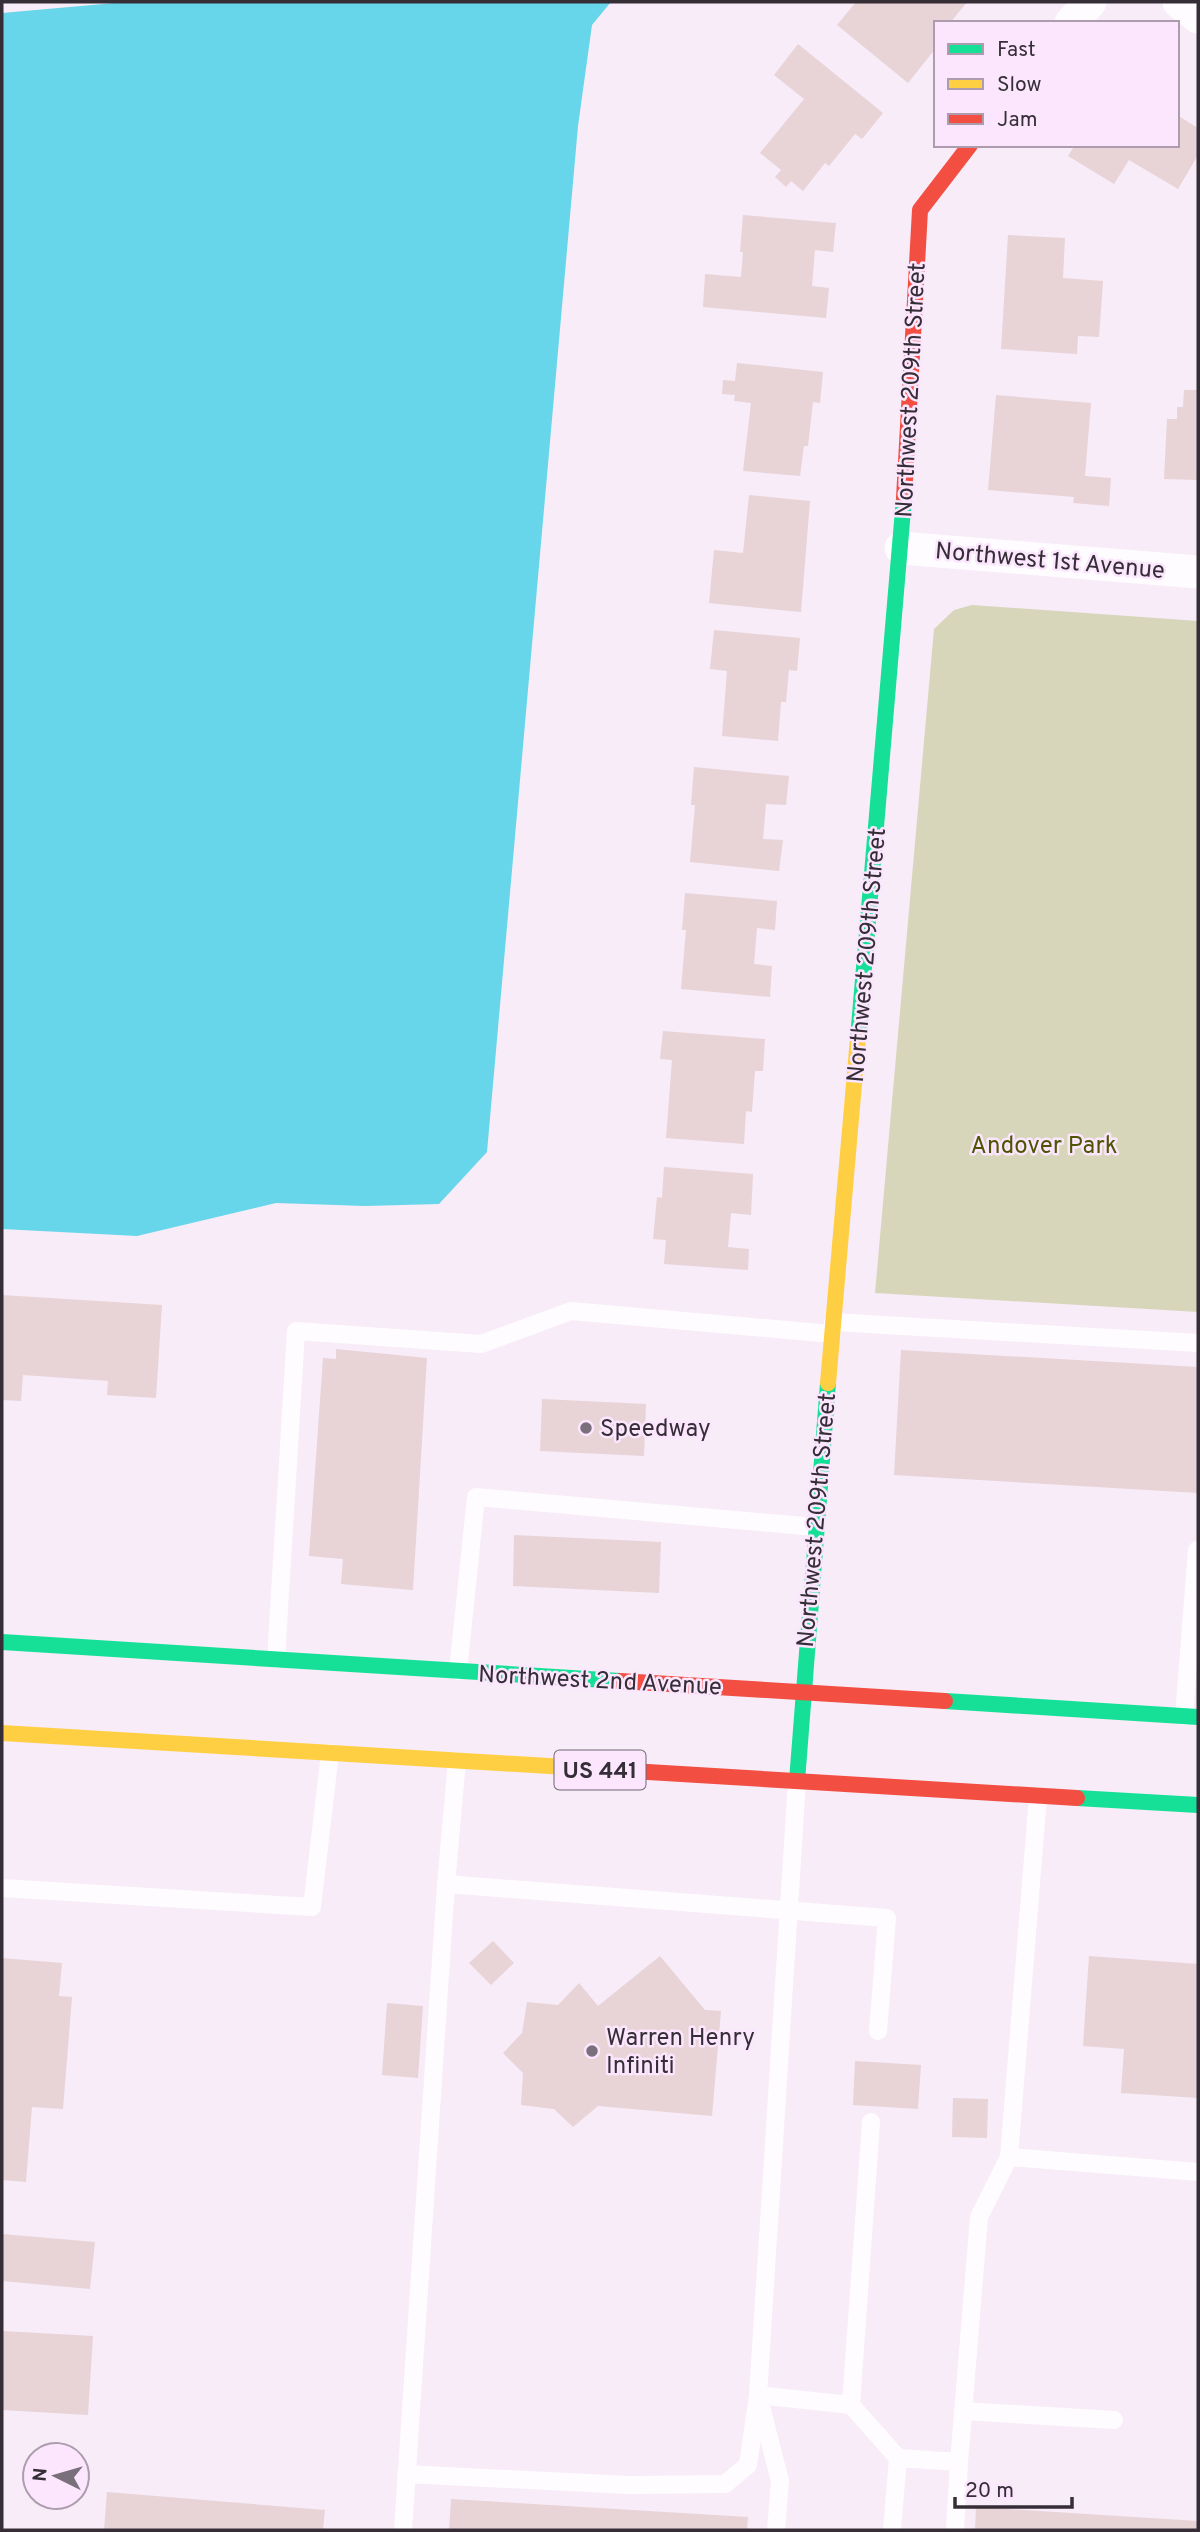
<svg xmlns="http://www.w3.org/2000/svg" width="1200" height="2532" font-family="Overpass,sans-serif">
  <style>
    .green { fill: #d7d6bb }
    .water { fill: #67d6ea }
    .building { fill: #e8d3d7 }
    .lines { fill: none; stroke-linecap: round; stroke-linejoin: round }
    .lane { stroke: #fefcfe; stroke-width: 18 }
    .street { stroke: #fefcfe; stroke-width: 33 }
    .fast { stroke: #16e098; stroke-width: 16 }
    .slow { stroke: #ffcf43; stroke-width: 16 }
    .jam { stroke: #f24e42; stroke-width: 16 }
    .poi-dot { fill: #7a707b; stroke: #fbe6fe; stroke-width: 2.5 }
    .labels { text-anchor: middle; stroke-width: 5; stroke-linejoin: round; paint-order: stroke }
    .shield { fill: #fbe6fe; stroke: #716573; stroke-width: 2 }
    .shield-label { font-size: 23px; font-weight: bold; fill: #362e37 }
    .street-label { font-size: 24px; fill: #362e37; stroke: #fbe6fe }
    .park-label { font-size: 24px; fill: #4e5402; stroke: #fbe6fe }
    .poi-label { font-size: 24px; fill: #362e37; stroke: #fbe6fe; text-anchor: start }
  </style>
  <rect width="100%" height="100%" fill="#f7ecf8"/>
  <path class="green" d="M972,605L1198,621V1312L875,1293L934,629L954,610Z"/>
  <path class="water" d="M126,2H611L592,25L578,126L487,1152L439,1204L365,1206L276,1203L137,1236L2,1229V13Z"/>
  <path class="building" d="M856,2H967L950,23H936V48L908,83L837,25Z
    M798,44L883,113L862,139L855,134L829,166L825,163L803,191L791,181L786,187L775,177L781,170L760,153L804,99L774,75Z
    M1177,115L1198,128V155L1178,189L1129,160L1114,184L1068,156L1075,145H1177Z
    M743,215L836,223L833,252L815,250L812,286L829,288L826,318L703,307L705,274L741,277L743,252H740Z
    M1008,235L1065,238L1063,278L1103,281L1099,337L1078,336L1077,354L1001,349Z
    M737,363L823,372L820,403L813,402L808,446H804L800,476L743,471L751,403L734,401L735,395L722,394L723,380L735,381Z
    M1184,390H1198V480L1164,479L1167,419H1177V407H1183Z
    M996,395L1091,403L1085,476L1111,478L1109,506L1073,503L1074,497L988,490Z
    M749,495L810,501L801,612L709,603L714,550L743,553Z
    M714,630L800,638L797,671L789,670L786,702H781L778,741L722,736L727,671L710,669Z
    M694,767L789,776L786,805L766,804L763,839L783,840L779,871L690,862L695,805H691Z
    M685,893L777,901L775,930L757,928L754,964L772,966L770,997L681,989L686,930H682Z
    M663,1031L765,1039L763,1071H755L752,1112L746,1111L744,1144L666,1138L672,1060L660,1059Z
    M664,1167L753,1174L751,1215L731,1213L728,1247L749,1249L748,1270L664,1264L666,1240L653,1239L657,1197L662,1198Z
    M2,1295L162,1305L156,1398L107,1395L108,1381L23,1375L21,1401L2,1400Z
    M336,1349L427,1358L413,1590L341,1584L343,1559L309,1556L323,1358L336,1359Z
    M901,1350L1198,1367V1493L894,1475Z
    M542,1399L646,1404L644,1456L540,1451Z
    M514,1535L661,1542L659,1593L513,1586Z
    M493,1941L514,1963L491,1985L469,1963Z
    M660,1956L705,2010L721,2011L712,2116L598,2106L573,2127L554,2109L521,2105L523,2073L503,2053L522,2033L527,2002L558,2005L579,1983L598,2006Z
    M1089,1956L1198,1964V2098L1121,2093L1124,2049L1083,2046Z
    M2,1958L62,1963L59,1996L72,1997L63,2109L32,2107L26,2182L2,2180Z
    M387,2003L423,2006L418,2078L382,2075Z
    M855,2061L921,2065L918,2109L853,2105Z
    M953,2098L988,2099L987,2138L952,2137Z
    M2,2234L95,2242L90,2289L2,2281Z
    M2,2331L93,2336L88,2415L2,2410Z
    M107,2492L325,2510L323,2530H104Z
    M451,2499L748,2517L747,2530H449Z
    M976,2507L1198,2521V2530H975Z"/>
  <g class="lines">
    <path class="lane" d="M833,1322L1198,1343
      M276,1659L296,1331L481,1344L571,1311L832,1334
      M458,1671L476,1497L816,1527
      M1184,1716L1197,1550
      M446,1884L887,1918L878,2031
      M2,1888L312,1907L330,1753
      M1009,2157L1198,2172
      M851,2405L871,2122
      M964,2411L1114,2420
      M898,2458L959,2462L979,2217L1009,2157L1038,1796
      M406,2474L628,2485L725,2484L748,2465L758,2395L851,2405L898,2458L892,2530
      M403,2530L446,1884L457,1761
      M776,2530L780,2481L758,2395L797,1781
      M955,2530L959,2462"/>
    <path class="street" d="M1179,2L1198,17
      M1071,23L1090,2
      M901,548L1198,572"/>
    <path class="fast" d="M858,1038L904,498
      M2,1642L620,1681
      M945,1701L1198,1717
      M797,1781L828,1383
      M1077,1798L1198,1805"/>
    <path class="slow" d="M828,1383L858,1038
      M2,1733L598,1769"/>
    <path class="jam" d="M904,498L920,210L970,145
      M620,1681L945,1701
      M598,1769L1077,1798"/>
  </g>
  <g class="poi-dot">
    <circle cx="586" cy="1428" r="7"/>
    <circle cx="592" cy="2051" r="7"/>
  </g>
  <g class="labels">
    <rect class="shield" x="554.5" y="1750.5" width="91" height="39" rx="5"/>
    <g class="shield-label">
      <text x="600" y="1778">US 441</text>
    </g>
    <g class="street-label">
      <text transform="translate(910 390) rotate(-87)" y="8">Northwest 209th Street</text>
      <text transform="translate(1050 560) rotate(5)" y="8">Northwest 1st Avenue</text>
      <text transform="translate(866 955) rotate(-85)" y="8">Northwest 209th Street</text>
      <text transform="translate(816 1520) rotate(-85)" y="8">Northwest 209th Street</text>
      <text transform="translate(600 1680) rotate(3)" y="8">Northwest 2nd Avenue</text>
    </g>
    <g class="park-label">
      <text x="1044" y="1153">Andover Park</text>
    </g>
    <g class="poi-label">
      <text x="600" y="1436">Speedway</text>
      <text x="606" y="2045">Warren Henry<tspan x="606" dy="28">Infiniti</tspan></text>
    </g>
  </g>
  <rect width="1200" height="2532" fill="none" stroke="#362e37" stroke-width="7"/>
  <rect x="934" y="21" width="245" height="126" fill="#fbe6fe" stroke="#ac9cae" stroke-width="2"/>
  <rect x="948" y="44" width="35" height="10" fill="#16e098" stroke="#ac9cae" stroke-width="2"/>
  <text x="997" y="56" font-size="21" fill="#362e37">Fast</text>
  <rect x="948" y="79" width="35" height="10" fill="#ffcf43" stroke="#ac9cae" stroke-width="2"/>
  <text x="997" y="91" font-size="21" fill="#362e37">Slow</text>
  <rect x="948" y="114" width="35" height="10" fill="#f24e42" stroke="#ac9cae" stroke-width="2"/>
  <text x="997" y="126" font-size="21" fill="#362e37">Jam</text>
  <g transform="translate(56 2476) rotate(275)"><circle r="33" fill="#fbe6fe" stroke="#ac9cae" stroke-width="2"/>
  <path d="M0-5L12 26L0 18L-12 26Z" fill="#7a707b"/>
  <text y="-10" font-size="19" font-weight="bold" text-anchor="middle" fill="#362e37">N</text>
  </g>
  <path d="M955 2497v10h117v-10" fill="none" stroke="#362e37" stroke-width="3.5"/>
  <text x="965" y="2497" font-size="21" fill="#362e37" stroke="#fbe6fe" stroke-width="5" paint-order="stroke">20 m</text>
</svg>
